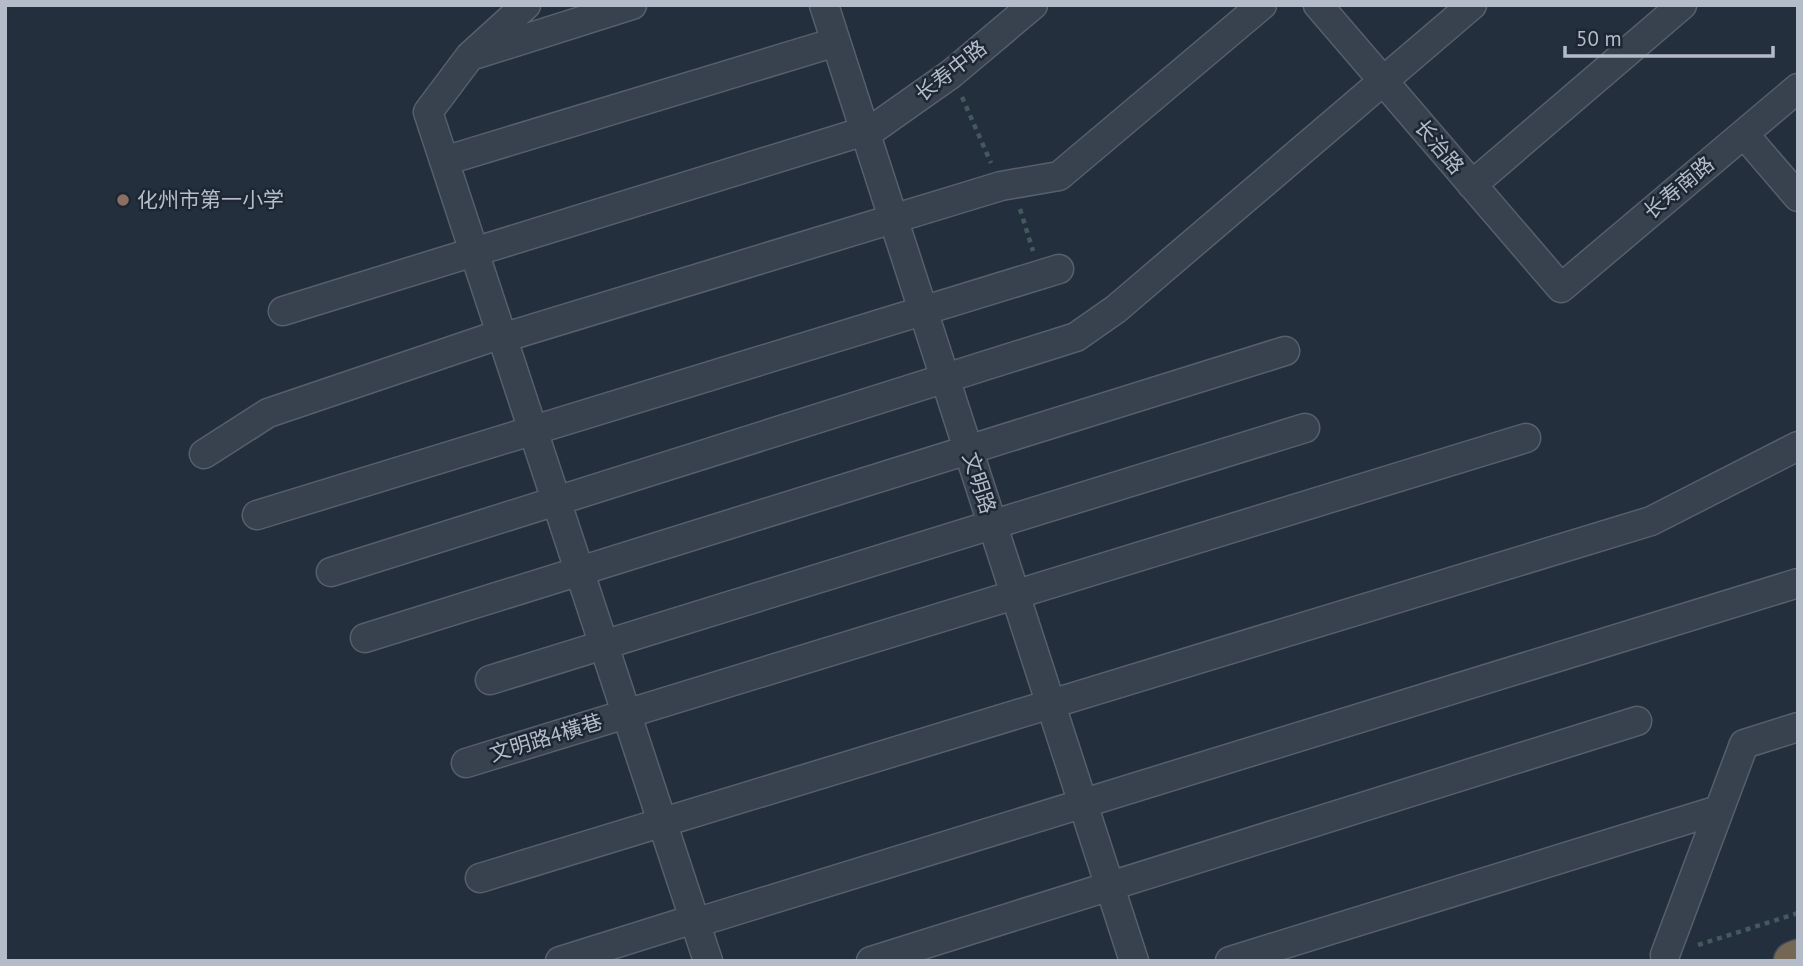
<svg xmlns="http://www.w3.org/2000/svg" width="1803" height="966" font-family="'PT Sans','Noto Sans SC',sans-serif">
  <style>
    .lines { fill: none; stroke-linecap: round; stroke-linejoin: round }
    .minor-casing { stroke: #565f6c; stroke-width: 31 }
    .highway-casing { stroke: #434c59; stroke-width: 41 }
    .path { stroke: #44595c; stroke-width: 4.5; stroke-dasharray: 5 5; stroke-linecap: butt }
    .minor { stroke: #38414e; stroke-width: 28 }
    .highway { stroke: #746855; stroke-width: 38 }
    .education-dot { fill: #8d6e63; stroke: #1d2633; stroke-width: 2.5 }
    .labels { text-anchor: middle; stroke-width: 5; stroke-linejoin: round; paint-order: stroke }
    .street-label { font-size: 21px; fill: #b4bcc9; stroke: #1d2633 }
    .poi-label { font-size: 21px; fill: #b4bcc9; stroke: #1d2633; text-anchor: start }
  </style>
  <rect width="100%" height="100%" fill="#242f3e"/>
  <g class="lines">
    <defs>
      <path id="minor" d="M526,5L470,56L428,112L708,961
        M824,5L1134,961
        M1318,5L1561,288L1798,88
        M477,54L632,5
        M866,134L951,74L1033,5
        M1744,134L1798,197
        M444,161L836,42
        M1472,185L1682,5
        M283,311L865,131
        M502,338L1001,186L1059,176L1262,5
        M204,454L268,413L501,334
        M257,515L1059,269
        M331,572L1076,337L1116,309L1472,5
        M365,638L1285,351
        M490,680L1305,428
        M466,763L1526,438
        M480,878L1651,521L1798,446
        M695,923L1798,583
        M1665,955L1744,744L1798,727
        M560,961L694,919
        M871,961L1637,721
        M1230,961L1718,810"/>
      <path id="highway" d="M1793,961L1798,959"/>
    </defs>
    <use href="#minor" class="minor-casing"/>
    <use href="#highway" class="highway-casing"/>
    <path class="path" d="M962,97L991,163
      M1020,209L1033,251
      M1698,945L1798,913"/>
    <use href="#minor" class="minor"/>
    <use href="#highway" class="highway"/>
  </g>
  <circle class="education-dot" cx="123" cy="200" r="7"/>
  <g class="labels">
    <g class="street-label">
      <text transform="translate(951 71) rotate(-38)" y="7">长寿中路</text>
      <text transform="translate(1439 147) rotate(50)" y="7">长治路</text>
      <text transform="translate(1679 188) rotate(-40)" y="7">长寿南路</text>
      <text transform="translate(979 483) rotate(72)" y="7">文明路</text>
      <text transform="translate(546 738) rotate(-17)" y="7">文明路4橫巷</text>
    </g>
    <g class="poi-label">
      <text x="137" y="207">化州市第一小学</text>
    </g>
  </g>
  <rect width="1803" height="966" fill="none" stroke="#b4bcc9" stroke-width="14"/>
  <path d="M1565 46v10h208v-10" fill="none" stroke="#b4bcc9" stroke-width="3.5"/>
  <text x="1576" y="46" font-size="21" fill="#b4bcc9" stroke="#1d2633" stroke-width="5" paint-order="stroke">50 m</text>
</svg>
